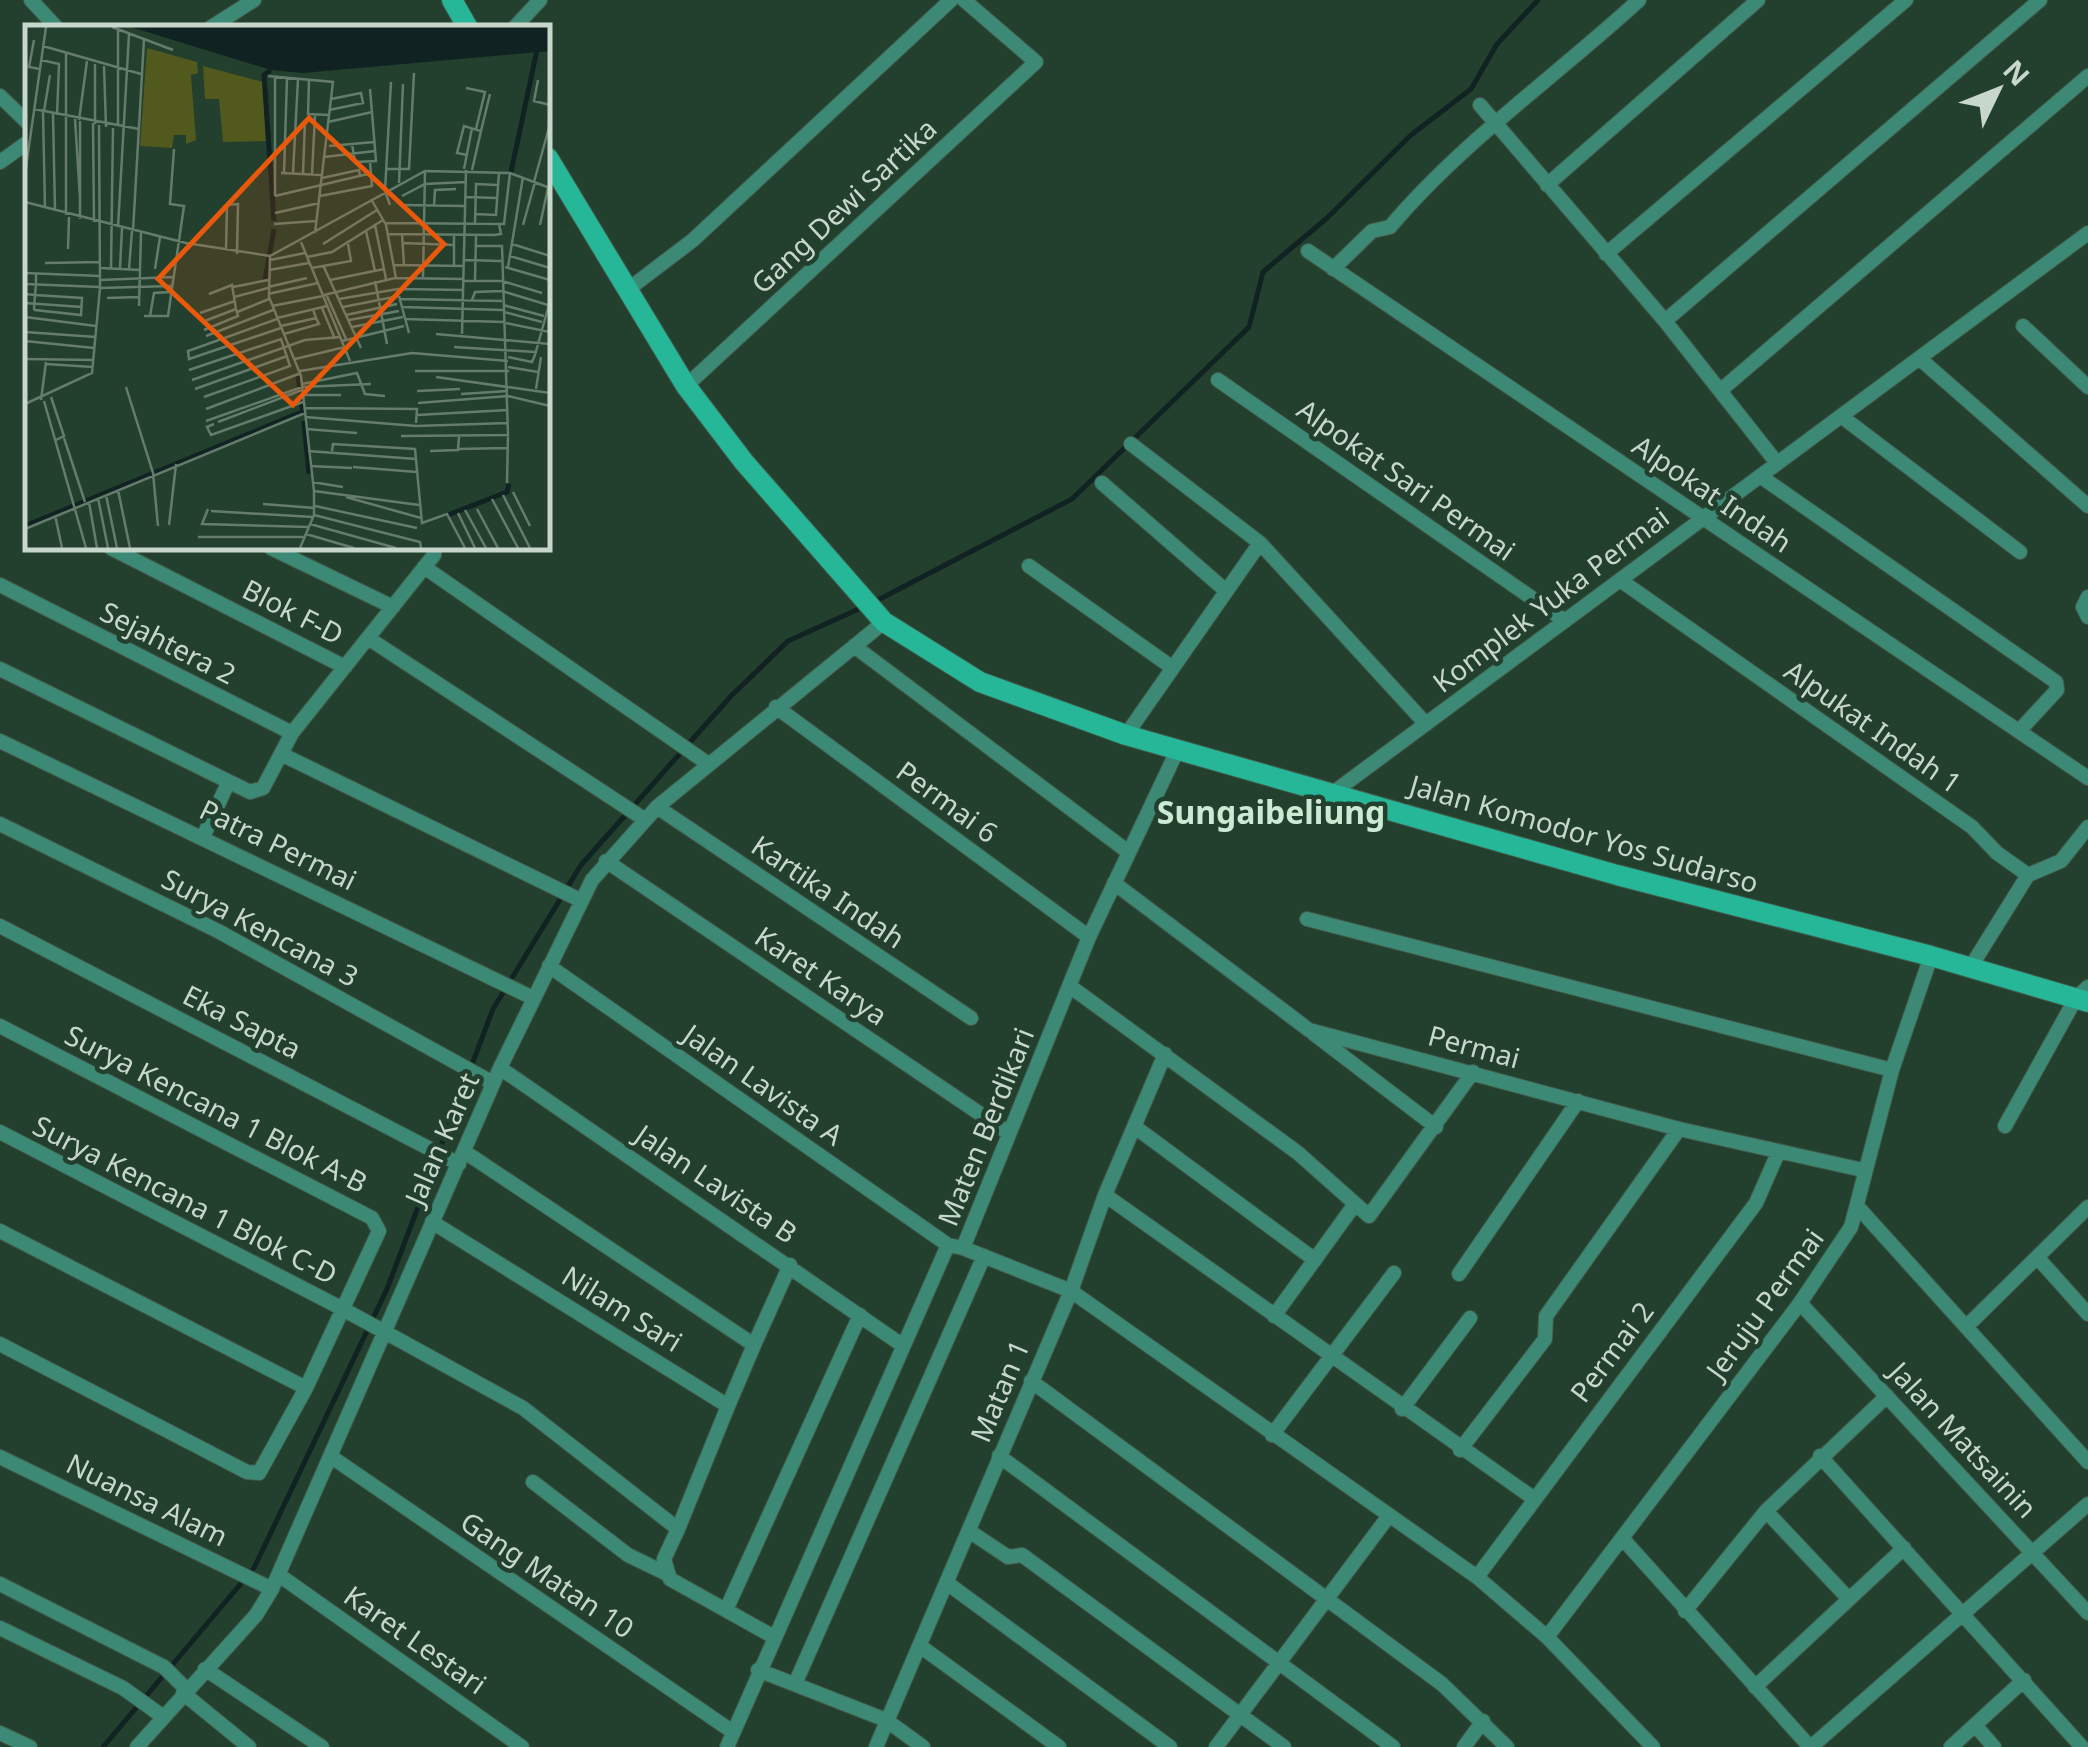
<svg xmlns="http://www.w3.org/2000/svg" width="2088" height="1747" font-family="'Noto Sans',sans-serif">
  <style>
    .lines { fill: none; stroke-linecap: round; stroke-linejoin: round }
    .stream { stroke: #102322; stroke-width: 5 }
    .street-casing { stroke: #415a49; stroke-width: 16 }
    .secondary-casing { stroke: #415a49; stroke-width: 22 }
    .street { stroke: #3c8a76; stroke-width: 14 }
    .secondary { stroke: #25b798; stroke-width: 20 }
    .labels { text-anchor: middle; stroke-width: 9; stroke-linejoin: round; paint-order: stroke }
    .street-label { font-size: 28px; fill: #c7d7cb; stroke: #233f2d }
    .quarter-label { font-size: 32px; font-weight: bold; fill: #caead3; stroke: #233f2d }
    .inset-river { fill: none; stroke: #102322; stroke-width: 5 }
    .inset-road { fill: none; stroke: #657c6c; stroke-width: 2.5 }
    .view { fill: #e8590c; fill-opacity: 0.15; stroke: #e8590c; stroke-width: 5 }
    .inset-edge { fill: none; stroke: #c7d7cb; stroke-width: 5 }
  </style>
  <rect width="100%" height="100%" fill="#233f2d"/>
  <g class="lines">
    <path class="stream" d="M876,601L1072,499L1249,327L1263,272L1327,218L1411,135L1471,89L1497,44L1538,0
      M103,1747L254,1568L387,1289L493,1009L581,865L731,696L788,641L861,608"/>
    <defs>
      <path id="street" d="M31,0L57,28
        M210,28L254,0
        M514,28L540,0
        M0,96L28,123
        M1480,105L1665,321L1777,463
        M0,162L28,142
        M1547,185L1758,0
        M1308,251L2088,778
        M1606,254L1906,0
        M1333,269L1372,231L1390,227C1462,142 1556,76 1639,0
        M626,291L693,240L951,0
        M1665,321L2040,0
        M2023,326L2088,387
        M1919,358L2088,506
        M1218,380L1565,621
        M686,386L1036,62L964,0
        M1721,390L2088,76
        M1841,416L2020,552
        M1131,444L1260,543L1426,724
        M1760,476L2056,682L2057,690L2020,730
        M1102,483L1225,590
        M111,548L345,667
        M271,548L393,607
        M1029,566L1170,666
        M424,567L707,763
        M1620,580L1972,827L1997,853L2028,875L2061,861L2088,827
        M0,585L292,733L263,788L250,792L0,669
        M2088,597L2083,607L2088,617
        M368,638L644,819
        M854,646L1127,851
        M776,707L1089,937
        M292,733L434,555V548
        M1126,735L1260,543
        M0,741L533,998
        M281,754L580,900
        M1334,792L2088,233
        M657,807L971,1018
        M0,824L218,931L493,1083
        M203,837L228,783
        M606,861L1007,1132
        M1114,883L1309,1030L1679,1129L1863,1170
        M1307,919L1892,1070
        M0,926L459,1164
        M549,966L948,1245
        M1970,968L2028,875
        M1071,987L1298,1153L1369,1216L1473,1072
        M0,1026L372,1218L379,1231L306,1388L259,1473L247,1472L0,1344
        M1314,1034L1436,1127
        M500,1068L902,1345
        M2005,1126L2076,998L2088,987
        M1135,1127L1315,1260
        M0,1132L341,1308L523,1408L678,1529L664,1559L670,1579L774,1637
        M465,1152L754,1345L790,1265
        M1105,1195L1533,1498
        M1857,1206L2088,1462
        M432,1222L728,1406L754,1345
        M0,1231L306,1388
        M963,1248L1071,1291L1477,1577L1547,1637L1653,1747
        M2037,1257L2088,1314
        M1459,1274L1578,1101
        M1800,1303L2088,1613
        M1274,1316L1355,1204
        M1968,1325L2088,1207
        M1031,1381L1442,1684L1507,1747
        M1402,1409L1470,1318
        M1272,1435L1394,1273
        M1460,1450L1545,1339L1546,1316L1679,1129
        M999,1456L1393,1747
        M1820,1456L2082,1747
        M0,1457L272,1589
        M333,1458L733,1732
        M533,1482L628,1555L665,1573
        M1766,1511L1847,1597
        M678,1529L728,1406
        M969,1531L1008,1557L1022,1555L1284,1747
        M1622,1538L1810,1747
        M279,1575L522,1747
        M1477,1577L1756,1203L1778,1153
        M947,1583L1170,1747
        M0,1584L164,1667L186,1689
        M726,1610L860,1315
        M1685,1611L1766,1511L1887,1396
        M0,1628L123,1688L162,1716
        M1547,1637L1800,1303L1851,1227L1892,1070L1931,956
        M920,1646L1059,1747
        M205,1669L322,1747
        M758,1670L886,1720L923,1747
        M795,1684L984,1256
        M1755,1687L1904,1548
        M183,1693L249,1747
        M1975,1725L1994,1747
        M0,1733L30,1747
        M137,1747L256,1615L272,1589L500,1068L592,880L657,807L884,622
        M727,1747L948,1245L963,1248L1089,937L1178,749
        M876,1747L1071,1291L1105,1195L1165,1054
        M1216,1747L1388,1517
        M1464,1747L1483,1721
        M1811,1747L2088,1504
        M1951,1747L2024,1680"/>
      <path id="secondary" d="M452,0L468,28
        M548,158L686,386L744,462L884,622L980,682L1126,735L1617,875L1931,956L2088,1002"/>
    </defs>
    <use href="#street" class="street-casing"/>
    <use href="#secondary" class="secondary-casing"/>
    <use href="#street" class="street"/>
    <use href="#secondary" class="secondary"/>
  </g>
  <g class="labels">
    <g class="street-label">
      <text transform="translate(844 206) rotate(-43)" y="10">Gang Dewi Sartika</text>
      <text transform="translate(1406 480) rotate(35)" y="10">Alpokat Sari Permai</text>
      <text transform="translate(1712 494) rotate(34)" y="10">Alpokat Indah</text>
      <text transform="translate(1551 600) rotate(-37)" y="10">Komplek Yuka Permai</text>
      <text transform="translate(293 612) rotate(27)" y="10">Blok F-D</text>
      <text transform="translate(168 643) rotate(27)" y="10">Sejahtera 2</text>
      <text transform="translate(1873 727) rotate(35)" y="10">Alpukat Indah 1</text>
      <text transform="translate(947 802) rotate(36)" y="10">Permai 6</text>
      <text transform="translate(1584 834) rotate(16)" y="10">Jalan Komodor Yos Sudarso</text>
      <text transform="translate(278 845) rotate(26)" y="10">Patra Permai</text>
      <text transform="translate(828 892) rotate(34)" y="10">Kartika Indah</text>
      <text transform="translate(260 928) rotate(28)" y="10">Surya Kencana 3</text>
      <text transform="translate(821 976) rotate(34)" y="10">Karet Karya</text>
      <text transform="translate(242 1022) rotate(27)" y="10">Eka Sapta</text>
      <text transform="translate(1474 1047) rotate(15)" y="10">Permai</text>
      <text transform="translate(763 1085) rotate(35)" y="10">Jalan Lavista A</text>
      <text transform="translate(216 1109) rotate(27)" y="10">Surya Kencana 1 Blok A-B</text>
      <text transform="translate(986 1127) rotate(-68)" y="10">Maten Berdikari</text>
      <text transform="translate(442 1139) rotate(-66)" y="10">Jalan Karet</text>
      <text transform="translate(716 1184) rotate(34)" y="10">Jalan Lavista B</text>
      <text transform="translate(185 1200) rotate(27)" y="10">Surya Kencana 1 Blok C-D</text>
      <text transform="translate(1765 1304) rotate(-54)" y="10">Jeruju Permai</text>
      <text transform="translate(622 1309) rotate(32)" y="10">Nilam Sari</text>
      <text transform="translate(1612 1352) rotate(-53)" y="10">Permai 2</text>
      <text transform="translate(1000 1391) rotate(-67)" y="10">Matan 1</text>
      <text transform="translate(1963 1440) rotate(47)" y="10">Jalan Matsainin</text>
      <text transform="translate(147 1500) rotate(26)" y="10">Nuansa Alam</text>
      <text transform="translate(547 1575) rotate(34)" y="10">Gang Matan 10</text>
      <text transform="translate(415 1640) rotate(35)" y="10">Karet Lestari</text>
    </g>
    <g class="quarter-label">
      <text x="1271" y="824">Sungaibeliung</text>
    </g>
  </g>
  <g transform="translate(25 25)">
    <rect width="525" height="525" fill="#233f2d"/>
    <path d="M122,23L172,37L173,48L166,50L171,115L161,119V110H149L147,123L115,121ZM178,41L238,57L241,116L198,117L194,74H180Z" fill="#52591c"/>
    <path d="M106,2H525V26L278,48L246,45Z" fill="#102322"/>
    <path class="inset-river" d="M246,45L239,50L249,196M486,147L512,25M240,255L249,204M273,351L278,388M279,396L284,449M423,490L482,467L484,459M0,501L277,387"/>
    <path class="inset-road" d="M87,2L148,25M93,5V102M9,15L4,42L15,44M18,21L116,49M16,35L34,39L32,90M79,41L81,102M243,51L308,57L290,208M284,55L283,89L304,90M513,55L509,76L525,80M441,63L460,67L451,104M9,84L114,104M304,85L338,78L336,68L306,74M19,86L25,50M18,87L20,184M28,89L30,186M50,94L55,173M54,95L62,36M303,97L347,87M68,98L69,197M70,99V39M456,106L465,69M327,119L330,137L351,136L345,64M304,121L349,117M442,130L432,128L439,101L456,106L447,145M299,132L350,126M362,144H384L389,48M439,144L447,103M256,148L297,150M259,148L262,53M268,148L273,54M0,149L21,2M278,149L280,96M287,149L290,91M297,153L334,145L335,151M509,157L525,99M374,158L378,59M250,171V52M250,171L347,148M295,171L347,161L345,137M377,171L400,159L441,157M440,172L472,173M346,174L361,200L371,253M0,177L161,218L245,231L400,146L485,148L525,163M365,180L360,166L366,57M377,180L439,181M409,181L410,165L431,164M250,188L294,178M451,189L471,190L474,147M41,190V29M55,194V96M360,198L479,199L485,148M249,199L291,196M450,199L451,159L473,160M350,200L361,254M498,200L510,157M515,200L523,163M93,202L104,9M108,206L119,14M341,206L350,246M363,209L469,210L476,209L474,199M377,209L379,240M276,217L325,336M377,218L429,220M298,219L352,185M487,219L525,231M43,224L44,192M201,225L202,180L213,179L212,229M485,231L525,243M245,232L244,272L276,351L289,466V490L275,523M282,232L307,227L358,195M245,235L280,228M439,235L476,236M20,238L75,237M298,240L336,323M369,240L439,241M429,241V210M480,242L525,255M483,242L498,152M75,243L115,245L114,281M86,243L88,103M95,243L97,203M287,243L326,236L323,219M104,244L107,206M130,244L135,212M115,245L116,208M244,245L284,238M0,248L75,251M398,252L400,146M76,255L148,252M305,255L359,244M450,255L451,210M350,256L362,319M439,256H477L517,268M0,259L75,262M208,262L243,255M243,262L282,253M75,263L146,261M0,269L10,270L57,273L56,290L10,285L9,284L10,270L11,259V248M184,269L207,260L211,284M243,269L293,258M301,269L321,314M299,270L370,253L439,254M374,271L384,308M209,272L243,263M82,273L114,272M314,274L373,264L439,265M375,274L477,276M447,275L450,267L477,266L523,280M0,278L57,282M478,280L519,291M247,281L298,271M318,282L374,271M376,282L478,285M297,283L310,314M212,287L244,274M479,287L517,297M175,288L210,276M321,290L372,279M119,291H143L159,181L145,179L149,124M125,291L129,268L146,267M0,292L71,301M252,293L302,281M252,294L163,326L164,334L256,303M379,294L480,297M324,295L374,286M177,297L211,284L213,291L179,305M481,298L525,307M256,301L291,293L288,284M327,302L378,292M0,307L71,312M259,309L294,299L291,293M411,309L525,319M437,309L441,145M181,311L248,285M0,316L69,323M317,316L379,301M429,322L510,327M510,330L525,276M483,332L507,337L510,330M0,334L68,335M270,334L320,322M21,339L68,342M483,342L513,347M164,345L256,314L265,341L179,372M275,346L387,328L483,336M390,346H484M411,352L525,368M167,355L280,315L315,312M277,359L332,348L340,369L360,371M101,362L128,448L133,501M277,362L346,359M170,364L262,331M511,364L516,332M392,366L435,364M436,369L483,366M278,370H316M26,372L39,411L31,415M16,375L21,337M19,376L61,523M393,378L483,371L525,381M0,379L67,348L75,263L74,100M279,383L392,384L391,398M181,384L276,348M392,390L483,385M280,392L391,401L483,398M181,396L277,362M193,397L277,365M189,399L182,402L186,410L278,377M281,404L332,408M376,411L483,410L477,221H451M39,413L60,477M433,424L483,423M283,426L391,434M307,426L308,419L390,424L397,498L422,489L440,523M405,426L433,425L434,412M285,441L327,443M328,442L392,447M287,457L318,462M482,458L483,410M93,465L105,523M289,466L394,480M488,467L505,501M81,470L92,523M478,470L505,523M321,472L396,493M73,473L83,523M467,474L493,523M64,477L72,523M238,479L290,483M290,481L392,503M183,484L177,499L284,502M452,484L473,523M440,485L461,523M186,486L288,492M433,488L450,523M30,490L37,523M289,490L395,517L396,523M285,499L371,523M144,500L151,439M0,504L280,388M281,509L329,523M173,512H279"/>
    <path class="view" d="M284,93L419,219L268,380L133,254Z"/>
    <rect width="525" height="525" class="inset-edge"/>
  </g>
  <g transform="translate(1998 90) rotate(47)" stroke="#233f2d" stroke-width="8" paint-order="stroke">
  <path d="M0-8L18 38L0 25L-18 38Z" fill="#c7d7cb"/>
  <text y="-15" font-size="28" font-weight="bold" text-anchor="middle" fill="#c7d7cb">N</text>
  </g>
</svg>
